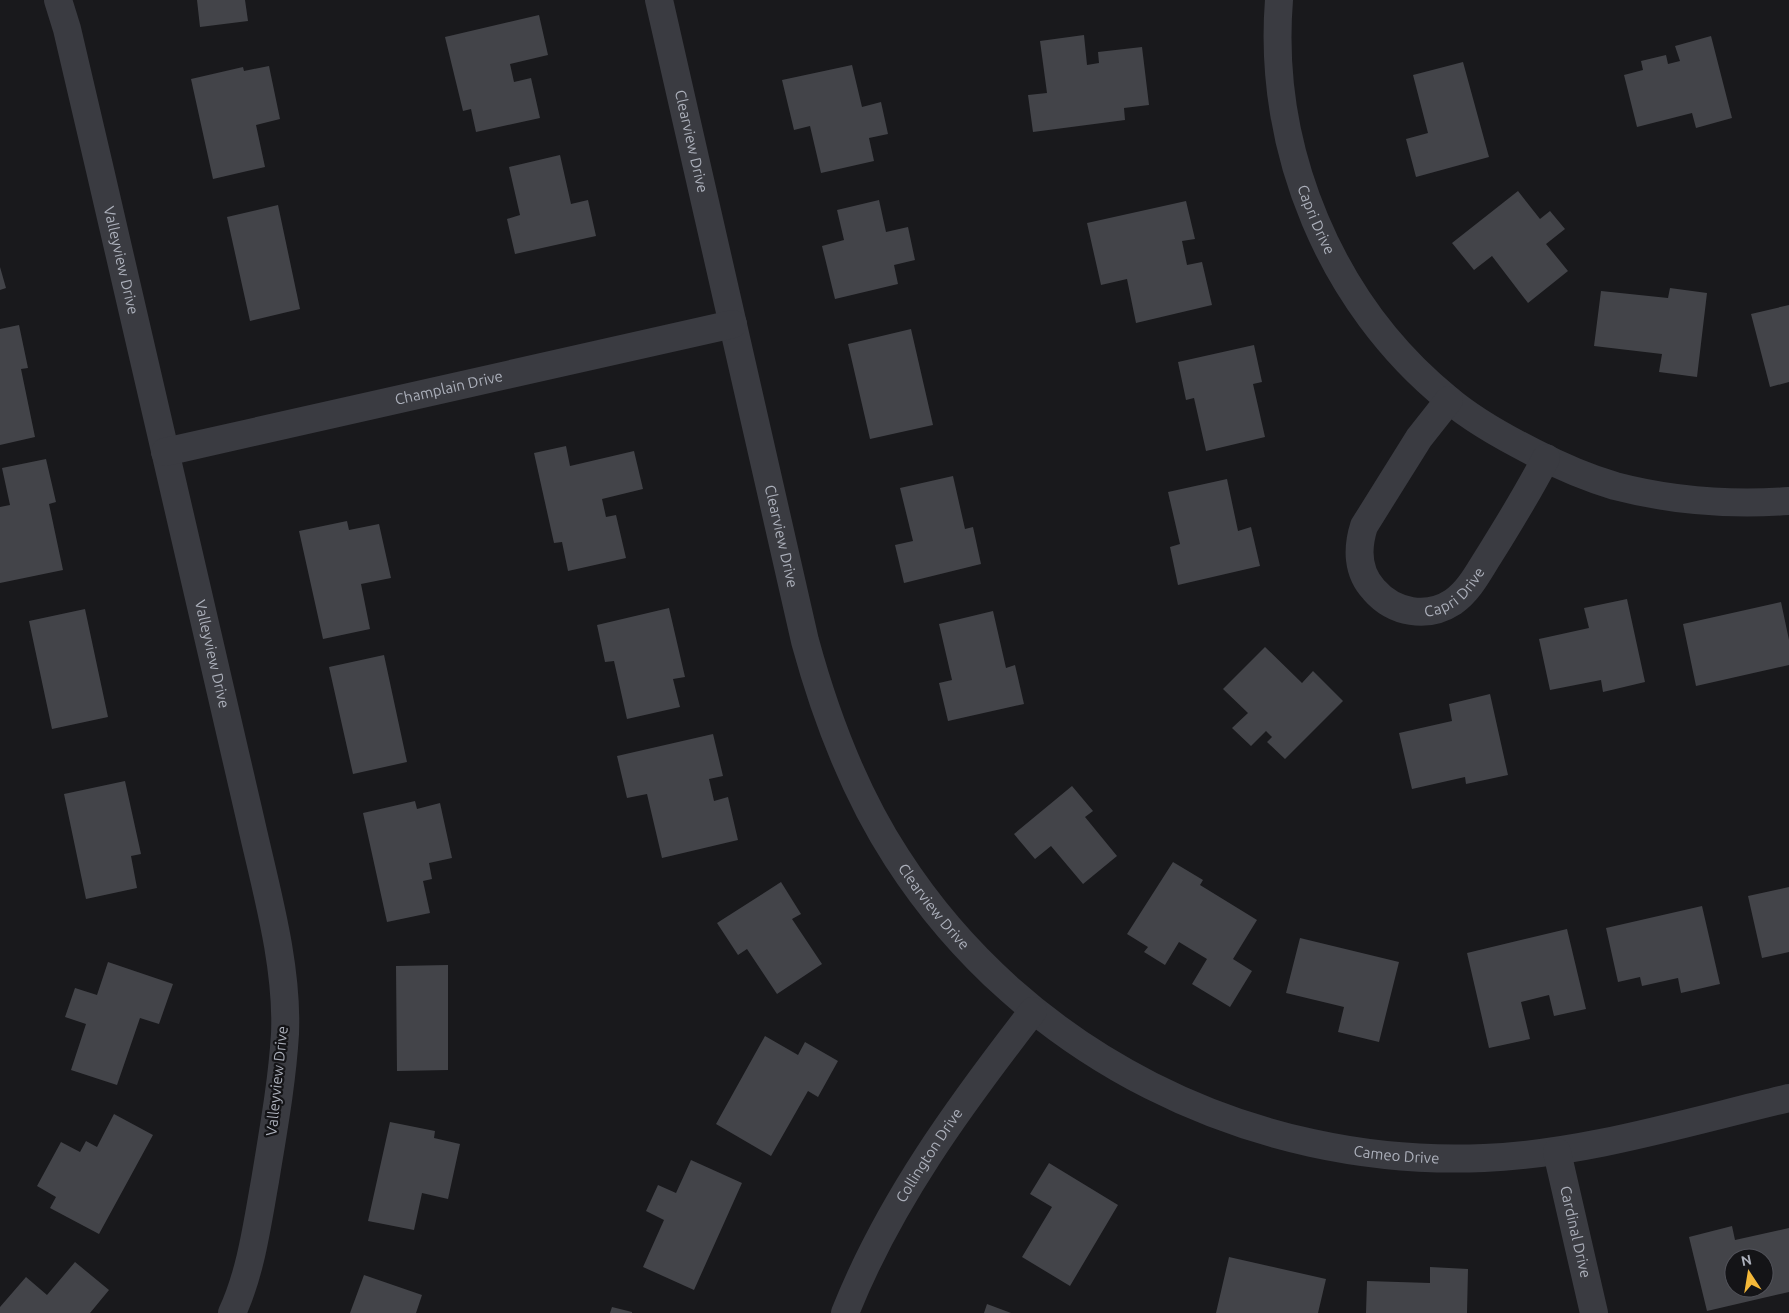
<svg xmlns="http://www.w3.org/2000/svg" width="1789" height="1313" font-family="Ubuntu,sans-serif">
  <style>
    .building { fill: #434449; fill-rule: evenodd }
    .lines { fill: none; stroke-linecap: round; stroke-linejoin: round }
    .minor { stroke: #3a3b41; stroke-width: 28 }
    .labels { text-anchor: middle; stroke-width: 4.5; stroke-linejoin: round; paint-order: stroke }
    .street-label { font-size: 15px; fill: #acb0bb; stroke: #141417 }
  </style>
  <rect width="100%" height="100%" fill="#19191c"/>
  <path class="building" d="M197,0H245L248,21L200,27Z
    M539,15L548,55L510,64L514,82L531,78L540,118L476,132L471,109L463,111L445,37Z
    M1084,35L1087,65L1099,63L1098,52L1142,47L1149,105L1124,108L1125,120L1033,132L1028,95L1047,93L1040,41Z
    M1711,36L1732,118L1696,128L1692,113L1637,127L1624,75L1643,70L1641,61L1666,55L1668,64L1680,61L1675,46Z
    M1463,62L1489,157L1416,177L1406,139L1428,133L1413,75Z
    M852,65L862,107L881,102L888,134L869,138L874,161L821,173L810,126L794,130L782,80Z
    M269,66L280,119L256,125L265,167L213,179L191,79L243,67L244,71Z
    M560,155L571,204L588,200L596,236L515,254L507,219L520,215L509,167Z
    M1518,191L1540,219L1550,211L1565,229L1546,244L1568,271L1528,303L1492,256L1474,270L1452,243Z
    M879,200L886,232L908,227L915,260L894,265L898,284L835,299L822,246L844,240L837,210Z
    M1186,201L1195,239L1182,241L1187,265L1202,262L1212,305L1136,323L1127,279L1101,285L1087,223Z
    M278,205L300,309L250,321L227,217Z
    M0,267L6,288L0,290Z
    M1670,288L1707,293L1697,377L1659,372L1662,354L1594,346L1601,291L1668,298Z
    M1789,305V382L1770,387L1751,314Z
    M19,325L28,368L21,369L35,437L0,445V329Z
    M911,329L933,425L870,439L848,344Z
    M1254,345L1262,382L1253,384L1265,437L1206,451L1194,398L1186,400L1178,362Z
    M566,446L570,466L634,451L643,489L602,499L606,517L616,515L626,558L568,571L562,542L554,543L534,453Z
    M46,459L56,502L49,504L63,570L0,583V507L10,505L2,468Z
    M953,476L965,529L973,527L981,564L904,583L895,545L913,541L900,488Z
    M1227,479L1238,531L1251,527L1260,566L1178,585L1170,547L1180,544L1168,492Z
    M347,521L349,530L379,524L391,578L361,584L370,629L323,639L299,531Z
    M1627,599L1645,682L1603,692L1601,680L1550,690L1539,639L1589,628L1584,608Z
    M1781,602L1789,640V665L1696,686L1683,624Z
    M669,608L685,677L673,679L680,707L627,719L614,661L605,662L597,625Z
    M85,609L108,717L52,729L29,621Z
    M993,611L1006,668L1015,665L1024,704L948,721L939,683L952,680L939,624Z
    M1265,647L1302,683L1313,671L1343,701L1285,759L1267,742L1272,737L1266,731L1251,746L1232,728L1248,713L1223,689Z
    M384,655L407,762L353,774L329,667Z
    M1490,694L1508,775L1466,784L1465,777L1412,789L1399,733L1452,721L1449,704Z
    M713,734L723,776L709,779L714,801L728,797L738,840L662,858L647,794L627,798L617,756Z
    M125,781L141,854L131,856L137,888L86,899L64,794Z
    M1072,786L1093,811L1085,817L1117,856L1083,884L1051,846L1035,859L1014,834Z
    M415,801L417,809L440,803L452,858L429,863L432,879L423,881L430,913L387,922L363,813Z
    M1173,862L1203,880L1200,885L1257,920L1233,959L1252,971L1230,1007L1192,984L1207,959L1179,942L1165,965L1144,952L1148,947L1127,934Z
    M781,882L801,914L792,919L822,964L777,994L747,949L738,955L717,923Z
    M1789,887V952L1762,958L1748,896Z
    M1702,906L1720,984L1681,993L1678,978L1642,986L1640,977L1618,982L1606,928Z
    M1567,929L1586,1009L1554,1016L1549,995L1521,1002L1530,1039L1489,1048L1467,953Z
    M1300,938L1399,962L1379,1042L1338,1032L1344,1007L1286,993Z
    M108,962L173,984L159,1024L140,1018L117,1085L71,1070L86,1024L65,1017L75,988L97,995Z
    M448,965V1070L397,1071L396,966Z
    M765,1036L798,1055L805,1042L838,1061L818,1097L808,1091L771,1156L716,1124Z
    M114,1114L153,1135L99,1234L50,1208L56,1197L37,1186L61,1142L80,1152L86,1141L97,1147Z
    M390,1122L435,1131L434,1138L460,1144L448,1199L422,1193L414,1230L368,1221Z
    M691,1160L742,1183L694,1290L643,1267L664,1220L646,1211L658,1185L676,1193Z
    M1049,1163L1118,1205L1070,1286L1022,1257L1052,1207L1030,1194Z
    M1732,1226L1735,1240L1789,1228V1292L1707,1311L1689,1237ZM1734,1258H1764V1288H1734Z
    M1229,1257L1326,1279L1318,1313H1216Z
    M75,1262L109,1290L90,1313H0V1307L26,1277L47,1295Z
    M1430,1267L1468,1269L1467,1313H1366L1367,1281L1430,1283Z
    M364,1275L422,1295L416,1313H350Z
    M987,1304L1011,1313H984Z
    M612,1307L632,1312V1313H610Z"/>
  <g class="lines">
    <g class="minor">
      <path id="s1" d="M58,0L67,29L100,170L250,818C265,886 288,963 285,1034C282,1083 273,1132 265,1181C257,1225 251,1272 232,1313"/>
      <path id="s2" d="M659,0L805,641C826,718 854,792 897,858C1024,1055 1251,1168 1484,1158C1585,1154 1691,1121 1789,1098"/>
      <path id="s3" d="M1279,0C1267,150 1331,304 1448,399C1474,421 1505,438 1535,453C1560,466 1588,478 1615,486C1672,501 1730,505 1789,501"/>
      <path id="s4" d="M1449,400L1419,438L1364,526C1357,548 1357,572 1374,590C1394,613 1427,619 1453,602C1470,590 1479,571 1490,554C1510,522 1529,491 1546,458"/>
      <path id="s5" d="M165,452L733,324"/>
      <path id="s6" d="M1557,1152L1594,1313"/>
      <path id="s7" d="M845,1313C889,1202 960,1105 1033,1011"/>
    </g>
  </g>
  <g class="labels">
    <g class="street-label">
      <text dy="5" stroke="none"><textPath href="#s2" startOffset="145">Clearview Drive</textPath></text>
      <text dy="5" stroke="none"><textPath href="#s3" startOffset="225">Capri Drive</textPath></text>
      <text dy="5" stroke="none"><textPath href="#s1" startOffset="268">Valleyview Drive</textPath></text>
      <text dy="5" stroke="none"><textPath href="#s5" startOffset="291">Champlain Drive</textPath></text>
      <text dy="5" stroke="none"><textPath href="#s2" startOffset="550">Clearview Drive</textPath></text>
      <text dy="5" stroke="none"><textPath href="#s4" startOffset="314">Capri Drive</textPath></text>
      <text dy="5" stroke="none"><textPath href="#s1" startOffset="672">Valleyview Drive</textPath></text>
      <text dy="5" stroke="none"><textPath href="#s2" startOffset="955">Clearview Drive</textPath></text>
      <text transform="translate(277 1081) rotate(-84)" y="5">Valleyview Drive</text>
      <text dy="5" stroke="none"><textPath href="#s2" startOffset="1496">Cameo Drive</textPath></text>
      <text dy="5" stroke="none"><textPath href="#s7" startOffset="179">Collington Drive</textPath></text>
      <text dy="5" stroke="none"><textPath href="#s6" startOffset="82">Cardinal Drive</textPath></text>
    </g>
  </g>
  <g transform="translate(1749 1273) rotate(348)"><circle r="24" fill="#141417" stroke="#515259"/>
  <path d="M0-4L9 19L0 12L-9 19Z" fill="#f4b839"/>
  <text y="-8" font-size="14" font-weight="bold" text-anchor="middle" fill="#acb0bb">N</text>
  </g>
</svg>
